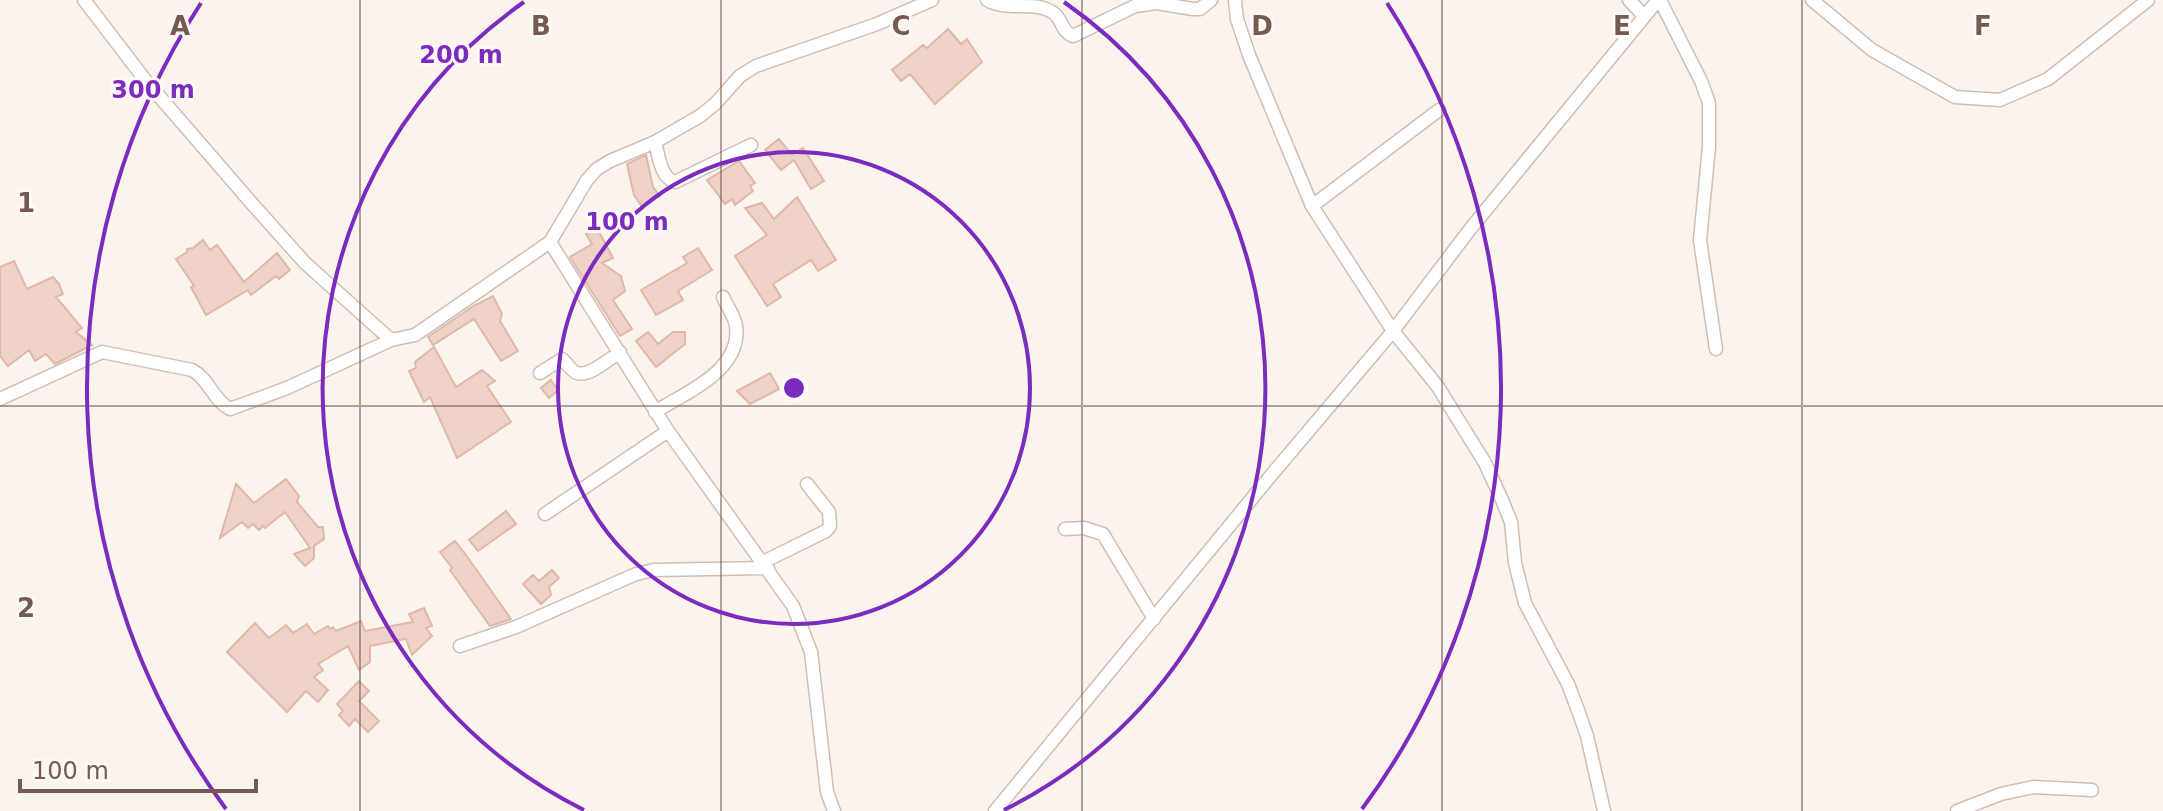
<svg xmlns="http://www.w3.org/2000/svg" width="2163" height="811" font-family="'DejaVu Sans',sans-serif">
  <style>
    .building { fill: #eed2c7; stroke: #dfb8a9; stroke-width: 2 }
    .lines { fill: none; stroke-linecap: round; stroke-linejoin: round }
    .minor-casing { stroke: #cfbeb5; stroke-width: 15 }
    .minor { stroke: #fff; stroke-width: 12 }
    .grid { fill: none; stroke: #755a51; stroke-width: 2; stroke-opacity: 0.55 }
    .ring { fill: none; stroke: #7b2cbf; stroke-width: 4 }
    .grid-label { font-size: 26px; text-anchor: middle; font-weight: bold; fill: #755a51; stroke: #fef9f4; stroke-width: 6; stroke-linejoin: round; paint-order: stroke }
    .centre { fill: #7b2cbf; stroke: #fef9f4; stroke-width: 4 }
    .ring-label { font-size: 24px; text-anchor: middle; font-weight: bold; fill: #7b2cbf; stroke: #fef9f4; stroke-width: 6; stroke-linejoin: round; paint-order: stroke }
  </style>
  <rect width="100%" height="100%" fill="#fbf4ed"/>
  <path class="building" d="M948,29L961,44L967,39L982,62L935,104L910,74L901,81L892,70L923,45L927,48Z
    M779,139L792,155L803,148L824,181L811,189L794,160L781,170L765,150Z
    M646,155L653,187L660,196L642,207L634,195L627,164Z
    M739,161L755,183L750,186L753,191L735,205L732,199L725,204L707,180Z
    M797,197L836,260L818,271L811,260L773,284L781,297L767,306L735,256L767,235L745,208L762,203L774,219Z
    M597,228L613,258L602,263L621,276L625,291L613,300L632,329L620,336L570,257L592,244L586,234Z
    M203,240L210,250L217,245L244,282L277,253L290,270L279,279L276,276L251,295L248,290L206,315L191,287L194,286L176,259L187,252V249L193,248Z
    M698,248L712,270L678,291L683,300L656,315L641,290L687,263L683,257Z
    M14,261L27,289L53,277L59,284L63,294L56,297L82,328L76,332L92,345L55,364L46,354L35,361L29,350L8,366L0,356V267Z
    M493,296L502,314L500,321L518,351L501,361L474,319L433,345L428,337L475,305Z
    M648,332L658,344L673,332H685V344L656,367L636,341Z
    M434,347L456,387L482,370L495,381L487,386L511,422L457,458L430,397L424,402L409,371L416,368L415,362Z
    M770,373L779,389L750,404L737,391Z
    M551,380L558,390L549,398L541,388Z
    M286,479L299,496L297,502L318,527H323L324,539L314,546V558L305,566L294,554L310,548L285,512L265,528L263,526L259,530L253,524L248,528L242,522L220,538L236,484L254,503Z
    M506,511L516,524L478,551L469,540Z
    M455,541L466,555L511,619L490,626L450,570L452,568L440,552Z
    M552,570L559,578L549,587L551,595L541,604L523,584L533,575L539,581Z
    M424,608L432,626L426,628L432,636L412,655L406,639L370,646V662L359,670L348,646L318,664L323,670L314,677L328,690L318,702L306,691L287,712L227,652L255,623L269,638L286,625L293,633L307,624L314,634L328,626L330,629L333,627L336,631L361,621L365,631L413,622L409,614Z
    M359,681L369,691L359,701L379,721L368,732L355,719L349,726L339,715L343,711L337,704Z"/>
  <g class="lines">
    <defs>
      <path id="minor" d="M84,0L146,81L255,207L305,263L391,340
        M987,0C1008,12 1034,0 1052,12C1063,18 1060,31 1073,36L1135,6L1157,3L1193,9H1200L1211,0
        M1235,0L1237,19L1249,55L1312,206L1393,331L1438,387L1485,463L1502,500L1511,522L1515,563L1525,603L1568,684L1579,713L1587,736L1604,811
        M1629,0L1644,16
        M1660,0L1701,81L1709,103V147L1700,240L1716,349
        M1812,0L1872,50L1955,97L2000,100L2048,79L2148,0
        M655,142C659,156 660,177 675,182L751,145
        M1312,206L1439,110
        M550,242L668,431L793,606L811,652L827,792L834,811
        M540,373L562,359C567,363 571,371 577,373C589,377 609,359 620,352
        M0,399L102,352L192,370C209,379 213,400 230,409L287,388L391,340L415,335L550,242L587,180L597,169L610,161L655,142L700,116L715,104L740,76L756,66L877,24L932,0
        M655,412C686,392 742,371 736,326C735,317 727,306 723,297
        M545,514L668,431
        M1065,529L1084,528L1103,534L1154,619
        M763,562L826,531L830,526L829,512L807,484
        M460,646L516,627L636,574L654,570L768,568
        M995,811L1268,479L1393,331L1471,228L1658,0
        M1957,811L2001,794L2033,787L2092,790"/>
    </defs>
    <use href="#minor" class="minor-casing"/>
    <use href="#minor" class="minor"/>
  </g>
  <path class="grid" d="M360,0V811M721,0V811M1082,0V811M1442,0V811M1802,0V811M0,406H2163"/>
  <g class="ring">
    <circle cx="794" cy="388" r="236"/>
    <path d="M584 810A471 471 0 0 1 524 2M1064 2A471 471 0 0 1 1004 810"/>
    <path d="M226 809A707 707 0 0 1 201 3M1387 3A707 707 0 0 1 1362 809"/>
  </g>
  <g class="grid-label">
    <text x="180" y="35">A</text>
    <text x="541" y="35">B</text>
    <text x="901" y="35">C</text>
    <text x="1262" y="35">D</text>
    <text x="1622" y="35">E</text>
    <text x="1983" y="35">F</text>
    <text x="26" y="212">1</text>
    <text x="26" y="617">2</text>
  </g>
  <circle cx="794" cy="388" r="12" class="centre"/>
  <g class="ring-label">
    <text x="461" y="63">200 m</text>
    <text x="153" y="98">300 m</text>
    <text x="627" y="230">100 m</text>
  </g>
  <path d="M20 779v12h236v-12" fill="none" stroke="#755a51" stroke-width="4"/>
  <text x="32" y="779" font-size="24" fill="#755a51" stroke="#fef9f4" stroke-width="6" paint-order="stroke">100 m</text>
</svg>
